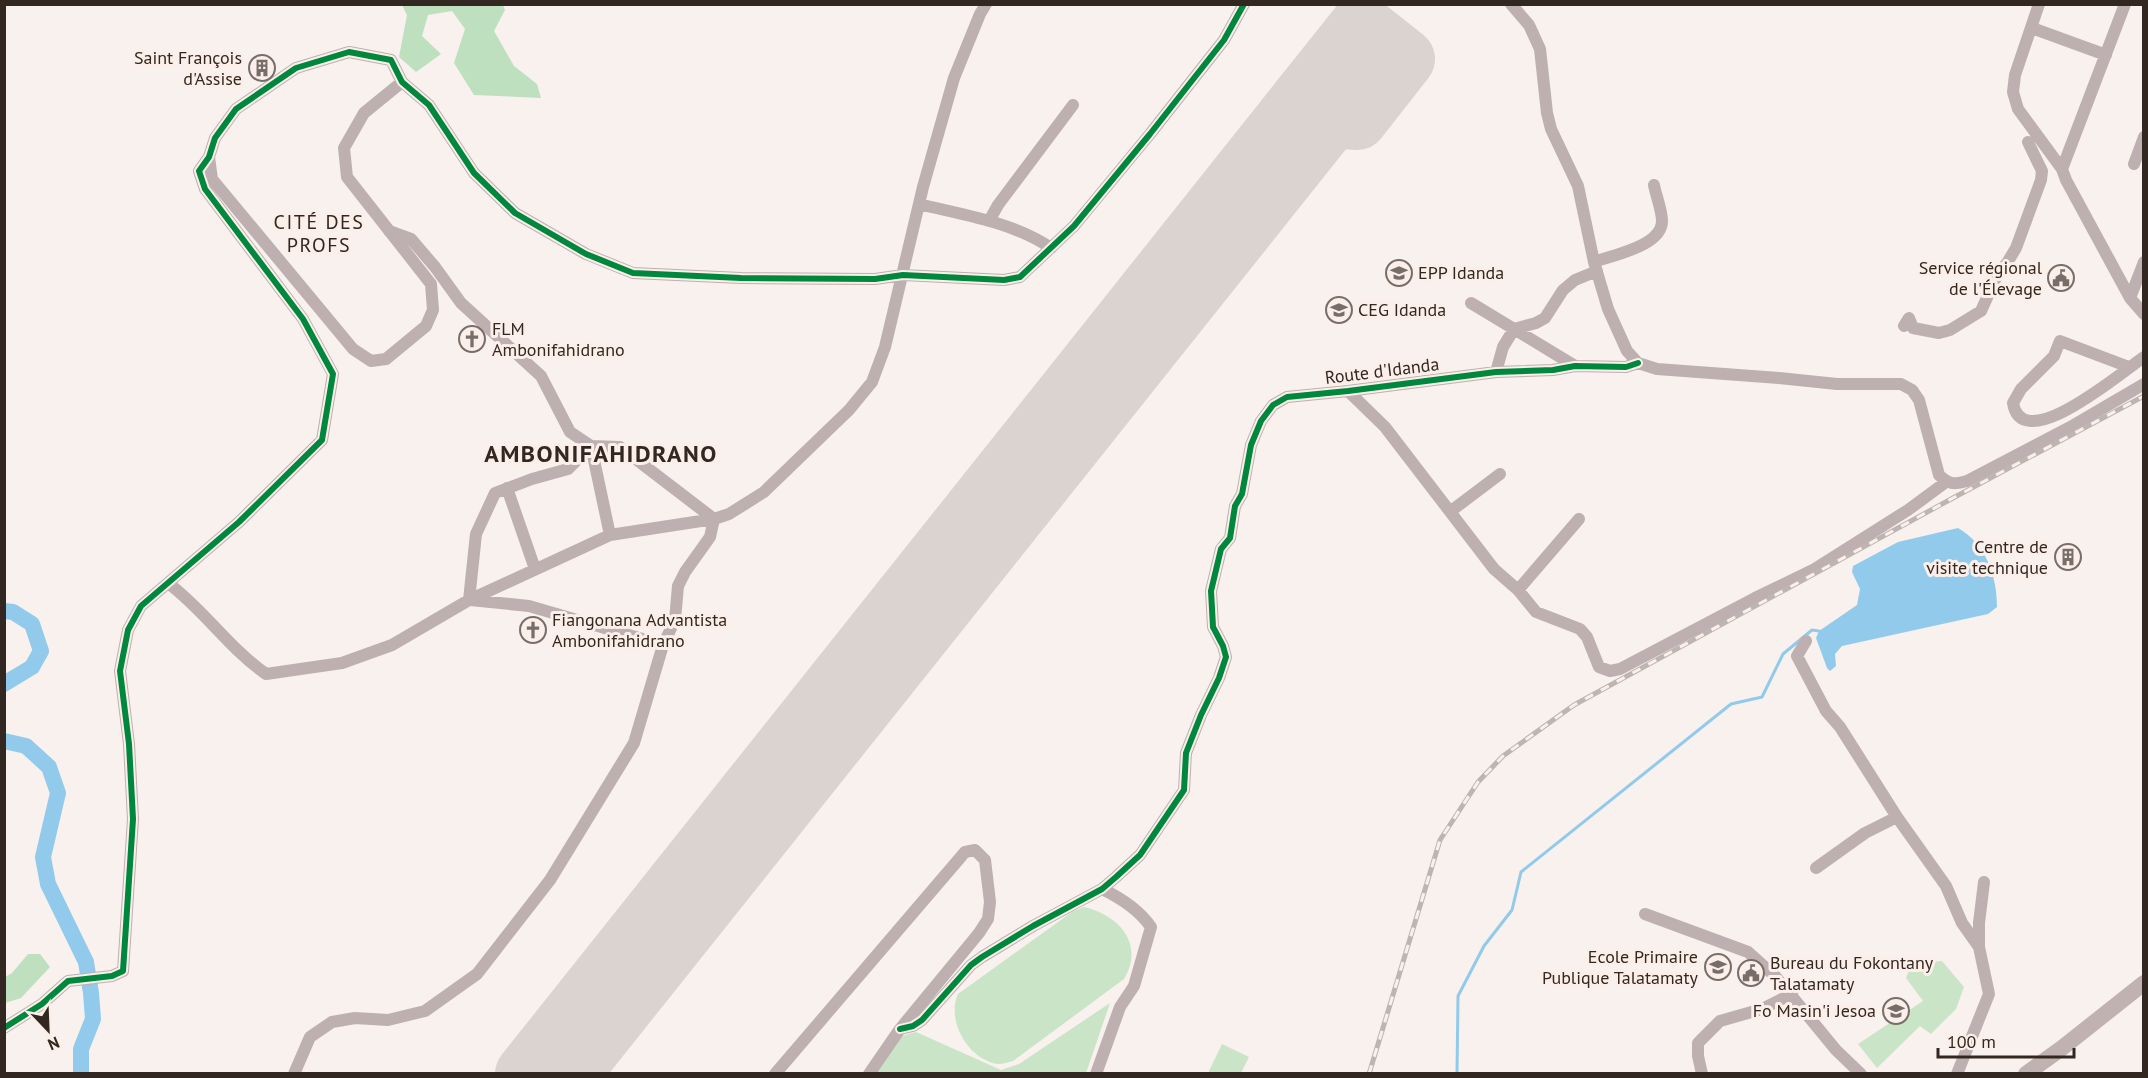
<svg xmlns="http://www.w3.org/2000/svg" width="2148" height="1078" font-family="'PT Sans',sans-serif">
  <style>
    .green { fill: #c9e4c7 }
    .forest { fill: #bee0be }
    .water { fill: #92caec }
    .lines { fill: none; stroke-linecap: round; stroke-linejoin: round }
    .stream { stroke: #92caec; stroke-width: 3 }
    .river { stroke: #92caec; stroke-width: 16 }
    .runway { stroke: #dad3d0; stroke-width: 62 }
    .minor { stroke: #beb0b0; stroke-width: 12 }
    .major { stroke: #c1b2b2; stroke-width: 16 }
    .rail-casing { stroke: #bcb5b2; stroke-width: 5 }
    .rail { stroke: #fcefea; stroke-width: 3; stroke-dasharray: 9; stroke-linecap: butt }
    .cycleway-casing { stroke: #fcefea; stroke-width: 10 }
    .cycleway { stroke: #00873e; stroke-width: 6 }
    .labels { text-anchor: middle; stroke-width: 6; stroke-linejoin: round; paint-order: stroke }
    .poi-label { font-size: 18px; fill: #322721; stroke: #fcefea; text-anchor: end }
    .street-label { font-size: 18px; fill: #322721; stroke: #fcefea }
    .neighbourhood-label { font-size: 20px; letter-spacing: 1.5px; fill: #322721; stroke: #fcefea }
    .district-label { font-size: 24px; font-weight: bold; letter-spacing: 1.5px; fill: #322721; stroke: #fcefea }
  </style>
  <rect width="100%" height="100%" fill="#f8f1ee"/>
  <path class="green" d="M1084,907C1119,915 1145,944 1124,979L1013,1061C1008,1062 1003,1064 998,1064C968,1060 946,1020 958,994L1072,912Z
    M1942,961L1964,987L1956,1009L1931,1034L1920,1026L1877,1068L1858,1044L1923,1001L1906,978L1912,963Z
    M1110,1003L1086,1073L871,1074L898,1037L916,1032L1001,1070L1019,1064Z
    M1222,1044L1249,1057L1241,1073H1208Z"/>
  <path class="forest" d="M402,5H503L505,10L494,31L514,66L537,84L541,98L474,95L454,63L465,29L452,11L428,15L422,36L441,54L416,72L399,57L407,15Z
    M28,954H40L50,967L21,998L5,1003V977L12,973Z"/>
  <path class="water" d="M1958,528C1986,544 1997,576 1997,607L1988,614L1842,646L1835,654L1836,666L1830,671L1827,668L1816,638L1819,631L1857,605L1860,589L1852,572L1853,566L1898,542Z"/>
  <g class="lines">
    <path class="stream" d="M1457,1074L1458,996L1484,946L1512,910L1521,872L1731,704L1762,697L1783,654L1812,630L1819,631"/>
    <path class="river" d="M4,611L13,612L32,624L41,651L32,667L4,684
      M4,741L26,746L49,767L58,793L43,857L48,884L86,962L91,993L93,1019L81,1049V1074"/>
    <path class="runway" d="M526,1074L1361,25L1404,59L1357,119L1332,117L569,1074"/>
    <path class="minor" d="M1511,4L1529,25L1540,49L1547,113L1551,129L1578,186L1594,262L1608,309L1627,351L1638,363L1657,369L1779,378L1837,384H1901L1912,390L1919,400L1939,475C1948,484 1954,485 1967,481L2074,425L2144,384
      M2039,4L2015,75L2013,92L2018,109L2062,169
      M2125,4L2062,169L2066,180L2130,298L2144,314
      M2032,28L2106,55
      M209,157L212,179L353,349L371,361L386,359L426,326L433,310L431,284L347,177L344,148L364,113L402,82
      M2134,164L2144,137
      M919,204C963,215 1013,222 1051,248
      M989,221L998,205L1073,105
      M389,231L411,239L435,267L461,303L541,376L570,432L591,446L620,447L714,519
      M1594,262C1613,255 1662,246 1662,221C1662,210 1656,196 1654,185
      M2130,298L2144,262
      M1471,303L1575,366
      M1904,326L1909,318L1913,328L1939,333L1950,330L1981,311L1998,273L2007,263L2016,248L2041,180L2042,171L2028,142
      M2129,367L2060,341L2054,356L2021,389L2013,403C2022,458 2123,371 2144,357
      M1496,372L1503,347L1514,329L1536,323L1545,318L1563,290L1575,280L1597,271
      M1348,391L1385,427L1494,569L1518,590L1536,612L1580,629L1587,637L1599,667L1610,671L1620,669L1755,598L1813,570L1908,510L1946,482
      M591,446L610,535
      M507,488L535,569
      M1451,511L1500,474
      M168,583C204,610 229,648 266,674L342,663L392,645L469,600L610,535L714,519L729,514L764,492L849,410L872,382L885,347L923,187L954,78L980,14L986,4
      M1518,590L1579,519
      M469,600L476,534L495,493L532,479L568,469L591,446
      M470,600L529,606L663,645
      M1806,641L1797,656L1826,711L1840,727L1897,817L1946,886L1962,923L1979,947L1989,994L1957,1074
      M1816,868L1865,833L1897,817
      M1645,914L1748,952L1776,977L1836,1050L1861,1074
      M1979,947V923L1984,882
      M4,1028L42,1004L68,981L112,976L123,971L133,819L129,744L120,671L128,630L141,606L239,522L322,440L333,374L303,319L205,189L199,171L209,157L215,138L236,109L296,68L349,52L391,60L402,82L429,105L474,173L515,213L586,254L633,273L741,278L875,279L903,275L1004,280L1020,277L1074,226L1150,134L1224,40L1244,4
      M900,1029L913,1026L922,1020L971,965L982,957L1033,926L1102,889L1116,877L1140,855L1184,790L1186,753L1201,715L1219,678L1226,657L1223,646L1213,627L1211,591L1221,549L1230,538L1235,506L1242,494L1251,445L1261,421L1273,405L1287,397L1348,391L1496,372L1553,370L1575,366L1626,367L1638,363
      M294,1074L310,1037L332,1022L355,1018L388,1020L425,1011L477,974L550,880L634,743L663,645L675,620L678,586L685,572L710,537L714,519
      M775,1074L965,852L975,850L985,860L990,902L988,919L979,933L900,1029L869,1074
      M1096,1074L1120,1007L1134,986L1151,927C1139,910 1121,898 1102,889
      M1702,1074L1698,1056V1043L1720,1021L1762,1009L1792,994"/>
    <path class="major" d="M2026,1074L2062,1048L2144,983"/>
    <defs>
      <path id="rail" d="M1369,1074L1440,840L1478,782L1503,756L1574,705L1953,498L2144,396"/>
    </defs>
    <use href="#rail" class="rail-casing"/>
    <use href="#rail" class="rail"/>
    <defs>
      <path id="cycleway" d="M4,1028L42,1004L68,981L112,976L123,971L133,819L129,744L120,671L128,630L141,606L239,522L322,440L333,374L303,319L205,189L199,171L209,157L215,138L236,109L296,68L349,52L391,60L402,82L429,105L474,173L515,213L586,254L633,273L741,278L875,279L903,275L1004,280L1020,277L1074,226L1150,134L1224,40L1244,4
        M900,1029L913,1026L922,1020L971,965L982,957L1033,926L1102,889L1116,877L1140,855L1184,790L1186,753L1201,715L1219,678L1226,657L1223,646L1213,627L1211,591L1221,549L1230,538L1235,506L1242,494L1251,445L1261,421L1273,405L1287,397L1348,391L1496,372L1553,370L1575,366L1626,367L1638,363"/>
    </defs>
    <use href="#cycleway" class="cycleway-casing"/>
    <use href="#cycleway" class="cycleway"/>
  </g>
  <defs>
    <symbol id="building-ring" viewBox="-11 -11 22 22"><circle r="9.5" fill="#fcefea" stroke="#776e69" stroke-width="1.5"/><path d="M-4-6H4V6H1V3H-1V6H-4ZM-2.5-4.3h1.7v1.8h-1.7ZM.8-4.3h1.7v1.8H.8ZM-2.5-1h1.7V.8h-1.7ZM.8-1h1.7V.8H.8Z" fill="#776e69"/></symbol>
    <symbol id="school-ring" viewBox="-11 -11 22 22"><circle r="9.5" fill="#fcefea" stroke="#776e69" stroke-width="1.5"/><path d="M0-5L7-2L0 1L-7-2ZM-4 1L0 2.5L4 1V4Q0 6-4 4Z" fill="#776e69"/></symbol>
    <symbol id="civic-ring" viewBox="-11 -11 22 22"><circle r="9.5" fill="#fcefea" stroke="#776e69" stroke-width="1.5"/><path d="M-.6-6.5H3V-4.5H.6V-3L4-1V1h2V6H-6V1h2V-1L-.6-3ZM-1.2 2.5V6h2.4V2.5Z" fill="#776e69"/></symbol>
    <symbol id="church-ring" viewBox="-11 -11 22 22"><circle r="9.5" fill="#fcefea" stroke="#776e69" stroke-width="1.5"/><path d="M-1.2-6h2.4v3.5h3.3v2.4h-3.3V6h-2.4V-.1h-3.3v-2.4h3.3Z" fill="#776e69"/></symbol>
  </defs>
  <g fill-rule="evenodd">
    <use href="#building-ring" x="247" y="53" width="30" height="30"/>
    <use href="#school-ring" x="1384" y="258" width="30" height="30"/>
    <use href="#civic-ring" x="2046" y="263" width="30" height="30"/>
    <use href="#school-ring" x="1324" y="295" width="30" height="30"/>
    <use href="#church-ring" x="457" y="324" width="30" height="30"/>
    <use href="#building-ring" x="2053" y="542" width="30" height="30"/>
    <use href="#church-ring" x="518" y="615" width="30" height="30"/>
    <use href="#school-ring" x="1703" y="952" width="30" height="30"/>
    <use href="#civic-ring" x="1736" y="958" width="30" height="30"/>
    <use href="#school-ring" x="1881" y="996" width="30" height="30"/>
  </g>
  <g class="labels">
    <g class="poi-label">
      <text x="242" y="64">Saint François<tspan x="242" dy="21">d'Assise</tspan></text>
      <text x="2042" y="274">Service régional<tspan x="2042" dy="21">de l'Élevage</tspan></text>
      <text x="1418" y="279" text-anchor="start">EPP Idanda</text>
      <text x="1358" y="316" text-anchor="start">CEG Idanda</text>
      <text x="492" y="335" text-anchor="start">FLM<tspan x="492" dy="21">Ambonifahidrano</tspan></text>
      <text x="2048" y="553">Centre de<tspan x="2048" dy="21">visite technique</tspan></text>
      <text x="552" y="626" text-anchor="start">Fiangonana Advantista<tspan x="552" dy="21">Ambonifahidrano</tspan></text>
      <text x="1698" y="963">Ecole Primaire<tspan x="1698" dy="21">Publique Talatamaty</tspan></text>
      <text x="1770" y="969" text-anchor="start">Bureau du Fokontany<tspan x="1770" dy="21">Talatamaty</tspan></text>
      <text x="1876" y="1017">Fo Masin'i Jesoa</text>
    </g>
    <g class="street-label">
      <text transform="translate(1382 371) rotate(-7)" y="6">Route d'Idanda</text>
    </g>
    <g class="neighbourhood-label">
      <text x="319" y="229">CITÉ DES<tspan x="319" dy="23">PROFS</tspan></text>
    </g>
    <g class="district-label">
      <text x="601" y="462">AMBONIFAHIDRANO</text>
    </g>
  </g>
  <rect width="2148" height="1078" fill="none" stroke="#322721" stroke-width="12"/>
  <g transform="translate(48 1030) rotate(157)" stroke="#fcefea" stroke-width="4.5" paint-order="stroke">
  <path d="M0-4.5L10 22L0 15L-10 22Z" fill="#322721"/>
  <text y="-9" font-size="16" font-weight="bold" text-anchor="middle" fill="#322721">N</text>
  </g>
  <path d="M1938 1048v9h136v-9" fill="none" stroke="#322721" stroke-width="3"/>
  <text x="1947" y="1048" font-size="18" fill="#322721" stroke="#fcefea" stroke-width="4.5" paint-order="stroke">100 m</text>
</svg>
